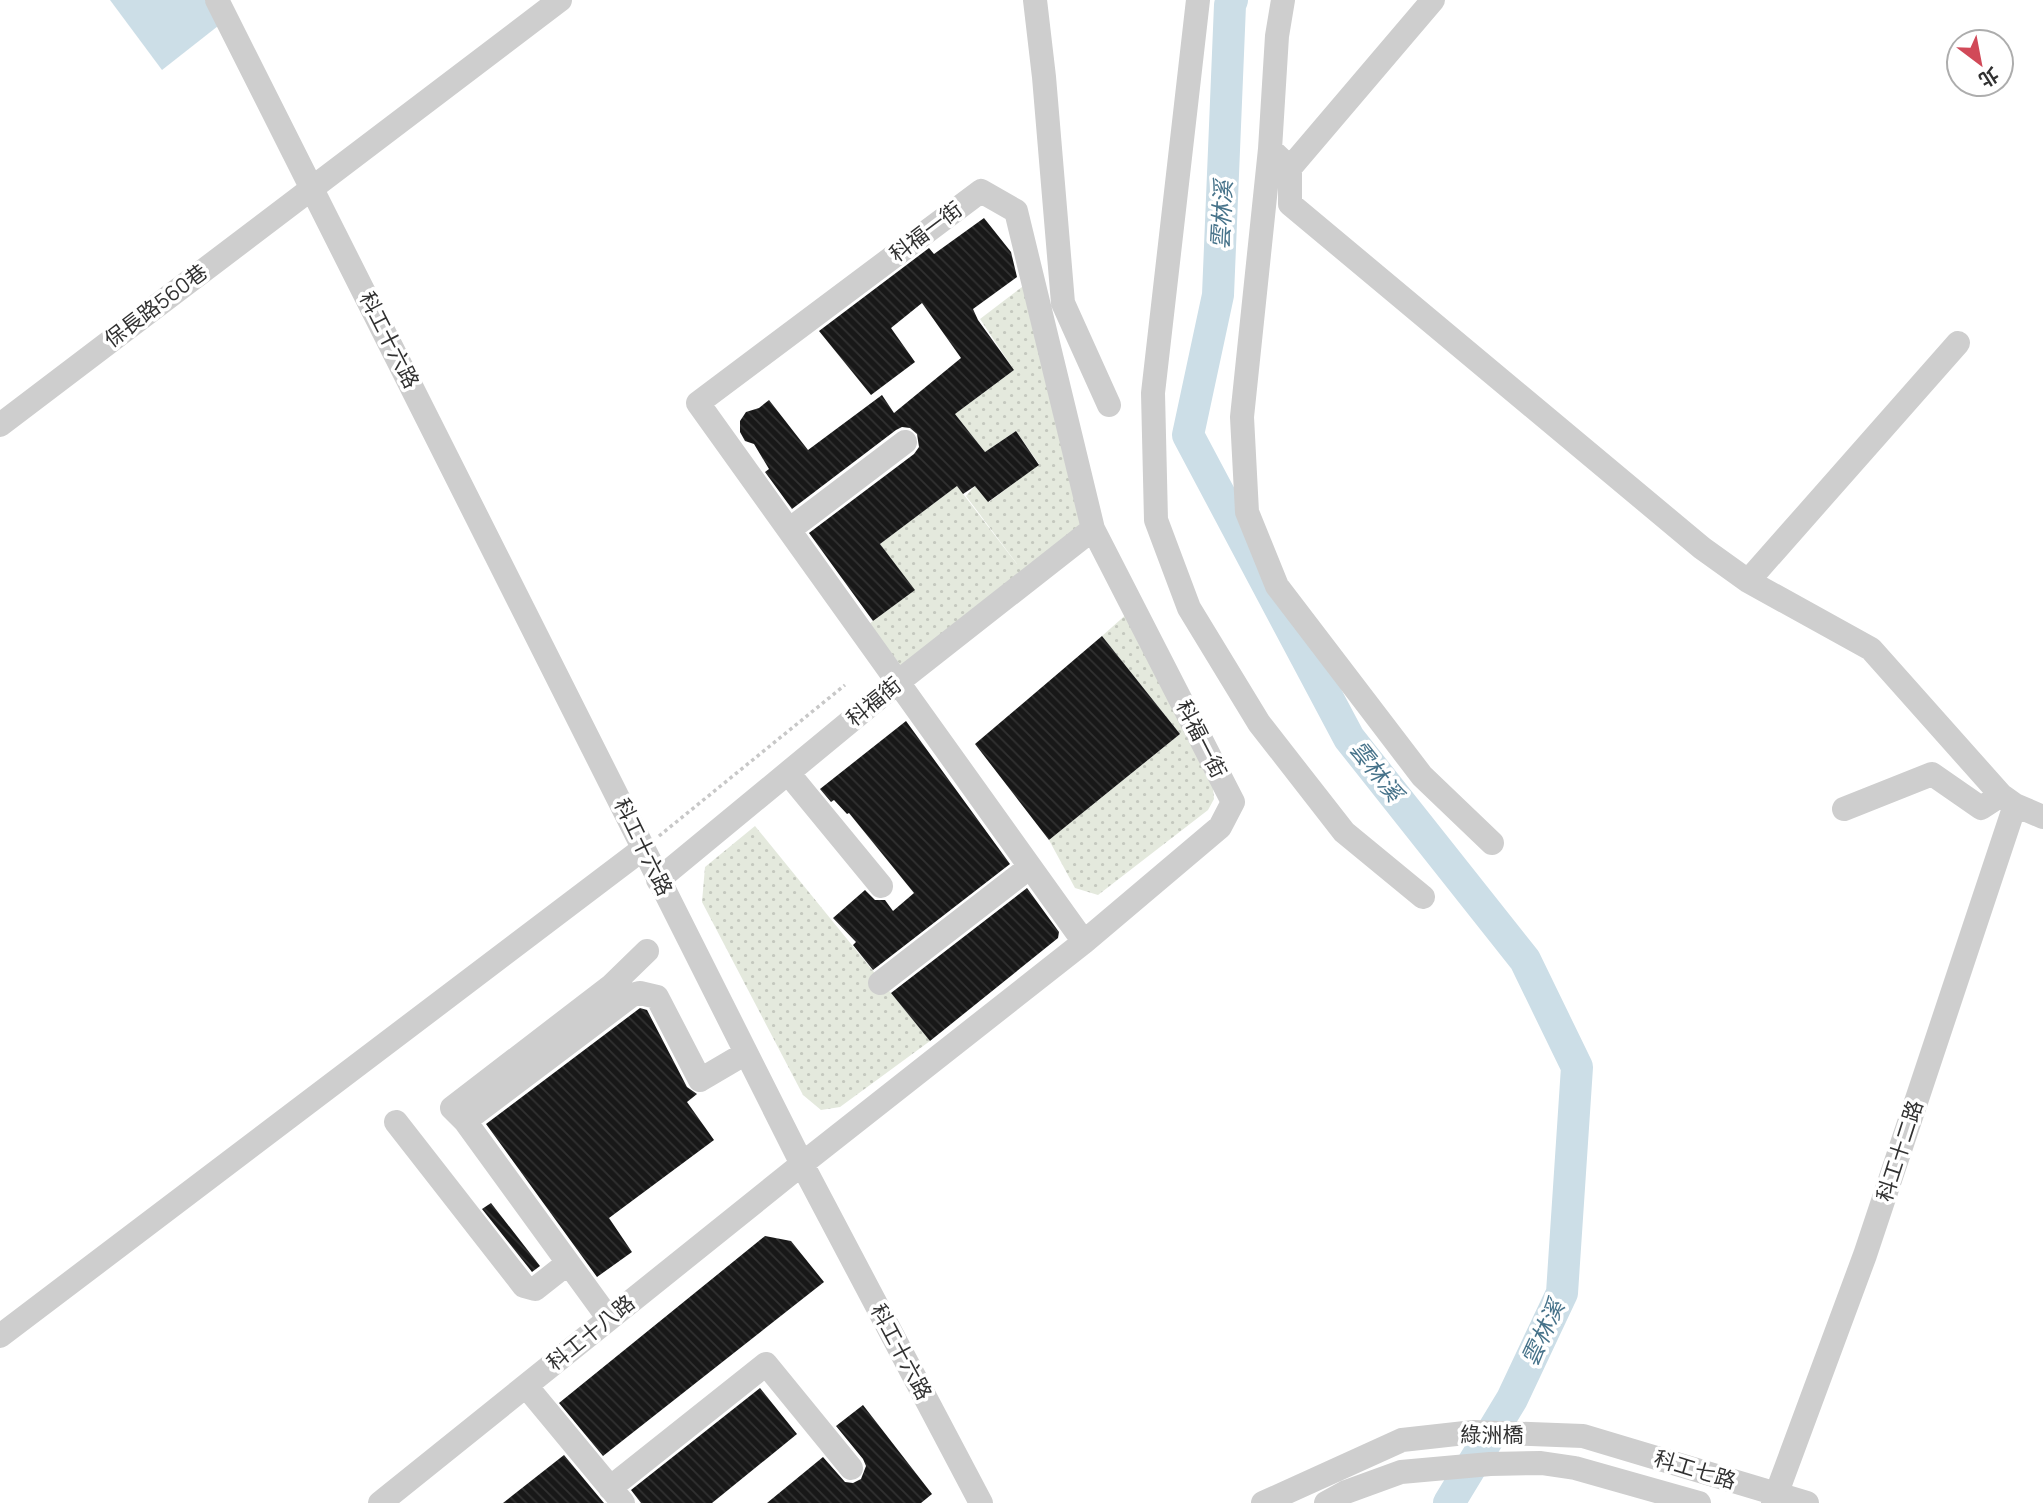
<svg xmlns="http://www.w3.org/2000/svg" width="2043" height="1503" font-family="Manrope,'Noto Sans TC',sans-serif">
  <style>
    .grass { fill: url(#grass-dots) }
    .water { fill: #ccdee7 }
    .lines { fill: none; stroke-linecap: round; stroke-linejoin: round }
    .river { stroke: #ccdee7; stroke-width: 32 }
    .building { fill: url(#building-back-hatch) }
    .path { stroke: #c8c8c8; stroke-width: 3.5; stroke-dasharray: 3.5 3.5; stroke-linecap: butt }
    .minor { stroke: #cecece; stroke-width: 24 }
    .labels { text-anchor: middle; stroke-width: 7; stroke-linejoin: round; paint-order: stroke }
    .street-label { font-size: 21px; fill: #313131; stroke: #fff }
    .water-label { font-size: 23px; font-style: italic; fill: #47738a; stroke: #fff }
  </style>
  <defs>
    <pattern id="grass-dots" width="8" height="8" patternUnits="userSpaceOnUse" patternTransform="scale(1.75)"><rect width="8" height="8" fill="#e4e9dd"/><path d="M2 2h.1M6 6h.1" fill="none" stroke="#c4c8be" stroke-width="1.8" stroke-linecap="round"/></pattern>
    <pattern id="building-back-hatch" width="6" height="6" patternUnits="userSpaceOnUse" patternTransform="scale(1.75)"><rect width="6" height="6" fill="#181818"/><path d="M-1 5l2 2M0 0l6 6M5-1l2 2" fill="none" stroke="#313131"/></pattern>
  </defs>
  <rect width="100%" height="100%" fill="#fff"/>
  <path class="grass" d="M1026,284L1093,529L907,674L869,624L914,590L880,544L957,486L1020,568L966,496L975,486L989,502L1039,464L1016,431L985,452L955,414L1014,370L980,319Z
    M1129,612L1213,788L1214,799L1208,810L1098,895L1075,888L1049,840L1180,734L1102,636Z
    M755,826L930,1041L840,1107L821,1110L803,1095L702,902L705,867Z"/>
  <path class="water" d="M110,0H205L218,26L162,70Z"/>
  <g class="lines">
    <path class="river" d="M1232,0L1230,5L1218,295L1188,435L1349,738L1525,960L1577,1067L1562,1293L1512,1399L1449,1503"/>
  </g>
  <path class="building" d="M984,218L1011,252L1017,277L973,309L978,320L1014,370L955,414L985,452L1016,431L1039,465L988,502L975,486L963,494L957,486L880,544L915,590L873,621L809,533L914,454L919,447L917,434L910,428L902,427L896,430L792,509L765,472L769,469L754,444L745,441L740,432V421L746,412L759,408L769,400L808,450L882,395L894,413L961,358L922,303L891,328L915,362L871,395L819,331L929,248L934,254Z
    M1102,636L1180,734L1049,840L975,744Z
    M906,721L1010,864L873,970L853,945L856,942L833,918L865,890L875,900H885L893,911L914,893L849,813L847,814L834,800L831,802L820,789Z
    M1027,888L1059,932L1058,938L930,1041L891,993Z
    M640,1008L647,1010L687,1087L697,1094L687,1102L714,1140L609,1218L632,1252L597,1277L486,1124Z
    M491,1203L540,1266L532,1272L482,1209Z
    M765,1236L791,1241L824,1282L603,1456L559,1403Z
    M760,1388L797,1434L712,1503H641L631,1490Z
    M863,1405L932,1494L921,1503H767L823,1457L845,1482L853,1483L861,1479L866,1466L863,1459L836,1426Z
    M564,1455L604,1503H503Z"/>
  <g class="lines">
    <path class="path" d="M659,836L845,685"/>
    <path class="minor" d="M217,0L802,1164L981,1503
      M1035,0L1044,77L1063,303L1109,405
      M1198,0L1153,393L1156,520L1189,608L1259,723L1344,832L1423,897
      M1283,0L1277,36L1270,149L1290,168V204L1702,548L1748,581L1871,649L2001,795L2015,805L2043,817
      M1270,149L1242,417L1247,512L1277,586L1422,776L1492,843
      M1290,168L1433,0
      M0,425L560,0
      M789,530L905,442
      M1748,581L1958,343
      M788,773L881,886
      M1844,809L1932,774L1981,808L2001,795
      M658,880L898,682L1093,529
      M880,983L1030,867
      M465,1121L632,995L640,993L657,997L700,1080L746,1053
      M396,1122L524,1286L535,1289L568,1263
      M609,1319L465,1121L452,1108L611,986L647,951
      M0,1336L644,848
      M526,1386L623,1503
      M610,1488L766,1364L851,1468
      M380,1503L802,1164L1084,942L1220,827L1233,802L1093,529L1016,211L981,191L698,403L1084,942
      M1263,1503L1402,1440L1474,1432L1583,1436L1807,1503
      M1326,1503L1346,1492L1401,1472L1490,1464L1541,1463L1575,1468L1699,1503
      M1773,1503L1865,1255L2015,805"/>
  </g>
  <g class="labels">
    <g class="street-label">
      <text transform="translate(926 232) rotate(-37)" y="7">科福一街</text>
      <text transform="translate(156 306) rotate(-37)" y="7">保長路560巷</text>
      <text transform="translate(389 340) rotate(63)" y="7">科工十六路</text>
      <text transform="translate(874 702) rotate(-39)" y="7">科福街</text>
      <text transform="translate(1201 739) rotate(63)" y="7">科福一街</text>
      <text transform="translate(643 847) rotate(64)" y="7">科工十六路</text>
      <text transform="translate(1900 1151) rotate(-72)" y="7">科工十二路</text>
      <text transform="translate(591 1333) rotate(-39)" y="7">科工十八路</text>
      <text transform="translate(901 1352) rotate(62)" y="7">科工十六路</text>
      <text x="1492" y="1442">綠洲橋</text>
      <text transform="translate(1695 1470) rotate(17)" y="7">科工七路</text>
    </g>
    <g class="water-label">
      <text transform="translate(1222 215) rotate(-87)" y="8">雲林溪</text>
      <text transform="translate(1376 771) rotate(52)" y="8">雲林溪</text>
      <text transform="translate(1543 1333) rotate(-65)" y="8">雲林溪</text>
    </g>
  </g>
  <g transform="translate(1980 63) rotate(148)"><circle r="33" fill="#ffffff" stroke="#adadad" stroke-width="2"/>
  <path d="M0-5L12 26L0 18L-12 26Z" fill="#d14958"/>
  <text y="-10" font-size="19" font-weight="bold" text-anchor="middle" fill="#313131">北</text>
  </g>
</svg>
